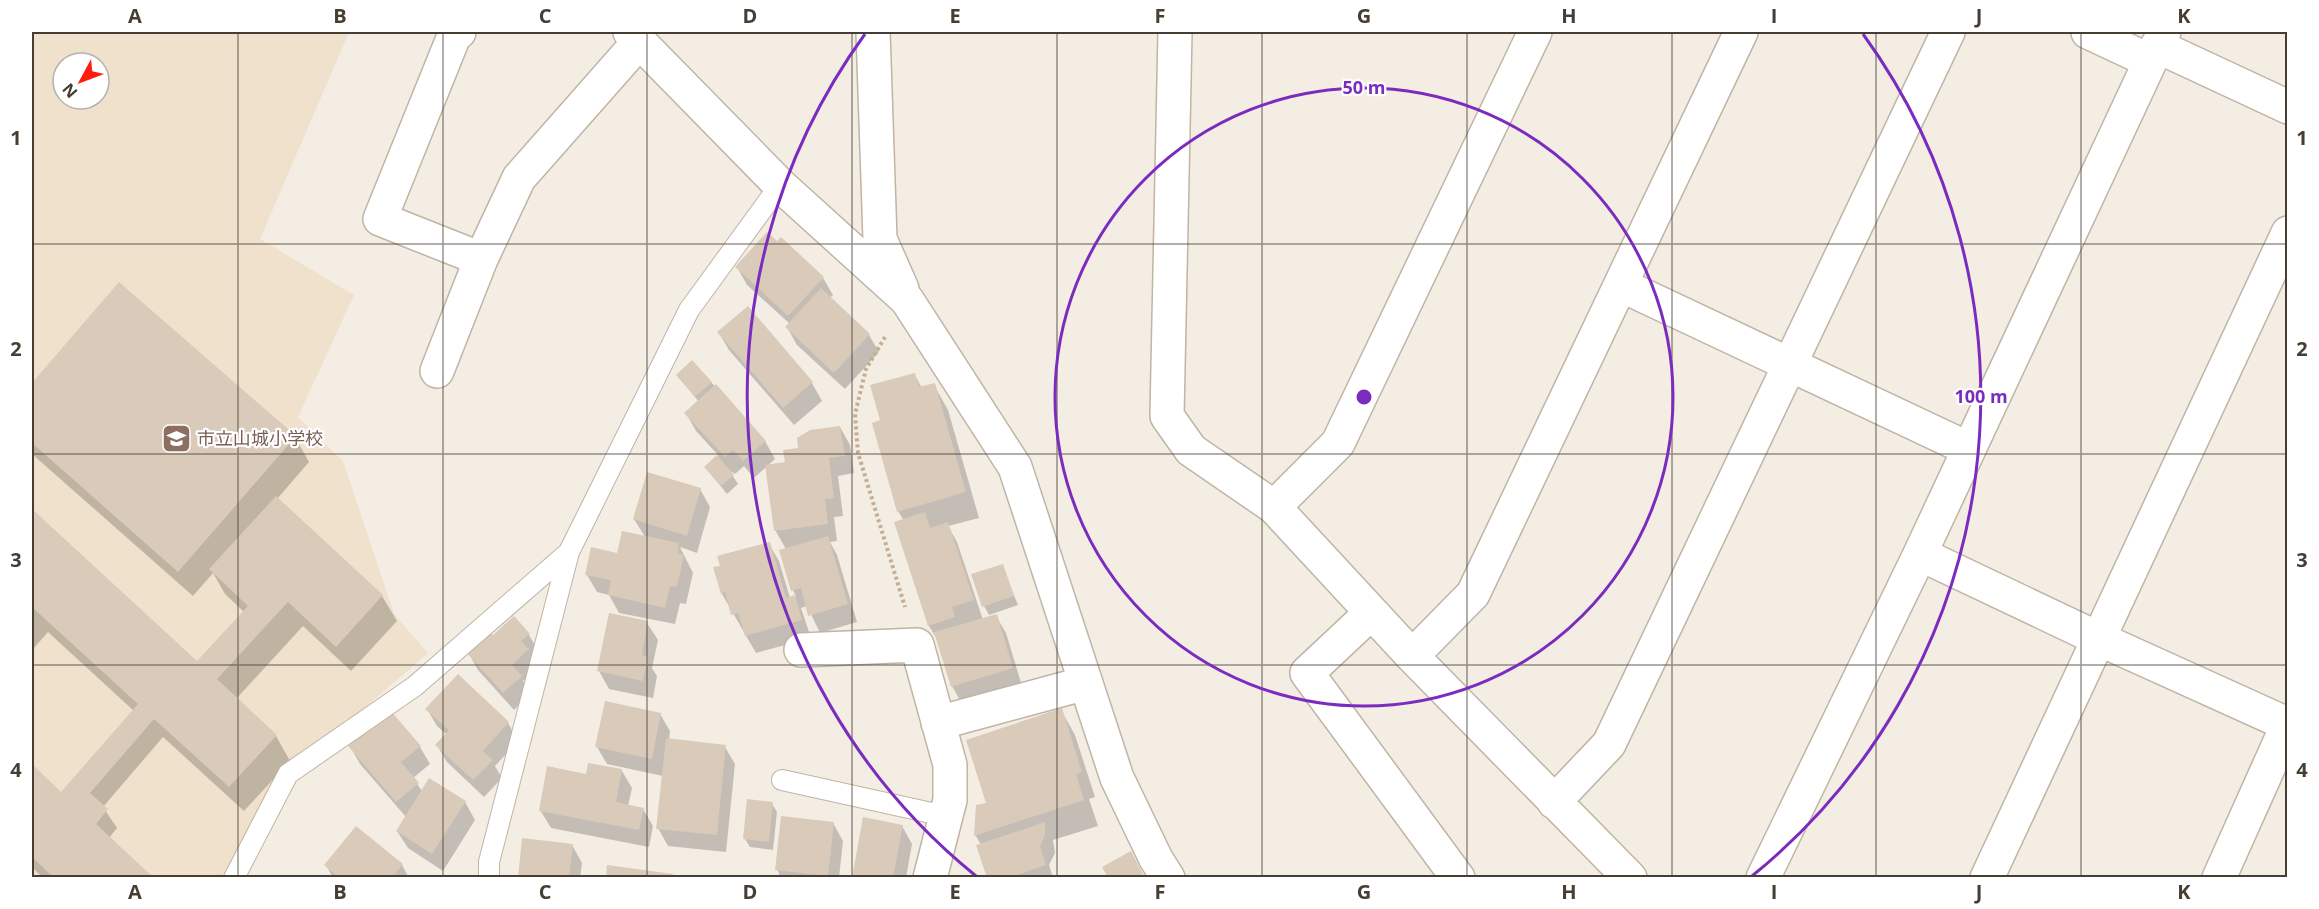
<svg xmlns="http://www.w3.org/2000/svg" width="2319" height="909" font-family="'Open Sans','Noto Sans JP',sans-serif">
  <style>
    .education { fill: #efe1cb; fill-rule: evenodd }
    .shadow { fill: #0003 }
    .building { fill: #d9caba }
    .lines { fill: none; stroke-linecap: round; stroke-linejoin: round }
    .service-casing { stroke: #c0b4a5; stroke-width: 22 }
    .minor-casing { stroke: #c0b4a5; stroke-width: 36 }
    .path { stroke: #c3ae94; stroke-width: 4; stroke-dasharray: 3 3; stroke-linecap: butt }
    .service { stroke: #fff; stroke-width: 20 }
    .minor { stroke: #fff; stroke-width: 33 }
    .grid { fill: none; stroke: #463d33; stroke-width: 1.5; stroke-opacity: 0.55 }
    .ring { fill: none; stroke: #7b2cbf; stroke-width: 3 }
    .labels { text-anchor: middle; stroke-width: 4.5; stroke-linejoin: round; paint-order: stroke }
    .education-label { font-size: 18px; fill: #785e54; stroke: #fff; text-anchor: start }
    .centre { fill: #7b2cbf; stroke: #fff; stroke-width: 3 }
    .ring-label { font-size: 18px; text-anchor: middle; font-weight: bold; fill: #7b2cbf; stroke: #fff; stroke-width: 4.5; stroke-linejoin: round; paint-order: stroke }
    .neatline { fill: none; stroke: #463d33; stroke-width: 2 }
    .grid-label { font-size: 20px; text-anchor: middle; font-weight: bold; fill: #463d33 }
  </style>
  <rect width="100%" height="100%" fill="#f4ede3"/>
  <path class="education" d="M32,32H349L260,239L354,295L298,417L343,461L394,614L428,653L288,774L234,877H32ZM63,63H99V99H63Z"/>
  <path class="shadow" d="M737,267L823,278L833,295L830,298L869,335L879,352L845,389L797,345L787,327L790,324L747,285Z
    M120,285L295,437L309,462L277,499L382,596L397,621L351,671L303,626L236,699L276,736L290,761L244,811L163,737L103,807L117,828L109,838L152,878H43L32,867V767L66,799L134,711L48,632L34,648L32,646V511L197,663L244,612L225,594L213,573L193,596L32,454V385Z
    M748,308L812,383L822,401L794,425L729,350L719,333Z
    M914,374L922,388L934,385L948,410L979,518L948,526L957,542L983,620L996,616L1006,633L1022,686L962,704L952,686L940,644L929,626L904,521L898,511L882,421Z
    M678,376L711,382L765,441L775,459L754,478L744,466L735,474L729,470L738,484L727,494L705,467L719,456L696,431L686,413L699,402Z
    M840,427L850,445L854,473L838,476L843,516L834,517L837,541L830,542L837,555L857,622L820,633L807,606L801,608L811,638L756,653L722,594L715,568L769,544L779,561L790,598L796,597L793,590L786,549L775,530L786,463L800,450Z
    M700,489L710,507L697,553L680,547L693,573L686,604L680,603L675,624L619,613L609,595L597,592L587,575L645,537L634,519Z
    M1002,566L1018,605L989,615L984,606Z
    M647,623L658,640L652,668L657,676L653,698L609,689L599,671Z
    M529,635L539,652L538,668L523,681L530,694L514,710L478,670L468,652L493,637Z
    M458,676L508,723L518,741L495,766L502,778L484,797L447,762L437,745L447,735L437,726L427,709Z
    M1061,710L1075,735L1095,797L1089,799L1098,826L1053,840L1055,853L1049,865L1053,878H989L981,845L976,836L978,807L988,804Z
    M660,714L670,731L669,740L725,747L735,764L726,852L668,846L658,828L663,776L607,764L597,747Z
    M350,746L420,747L430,764L413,778L422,791L465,802L475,820L443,871L408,848L397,831L406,817L360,764Z
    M622,771L632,788L628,806L643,809L653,826L649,847L551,828L540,810L587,776Z
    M772,804L777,812L773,850L750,847L745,839Z
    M833,823L843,841L839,878H781L777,869Z
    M902,826L912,844L906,878H853Z
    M572,845L582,863L580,878H519Z
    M326,865H402L409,878H333Z"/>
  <path class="building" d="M767,232L777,241L781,237L824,277L788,316L735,267Z
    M119,282L296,436L178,572L32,443V383Z
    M821,288L870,334L834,373L785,327Z
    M748,306L813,382L783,408L717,332Z
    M692,360L712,382L695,397L676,375Z
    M915,373L919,387L935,383L966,492L897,512L872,423L880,420L870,385Z
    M716,384L766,441L743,461L733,450L725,457L684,413Z
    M840,426L845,456L829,458L834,498L825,499L828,524L774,531L765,465L785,462L783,450L798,448L797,438L810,430Z
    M717,455L734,475L721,486L704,467Z
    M647,472L701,488L687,536L633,519Z
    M276,496L383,595L336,647L288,602L217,679L277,735L229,787L154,719L90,793L108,809L96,824L154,878H54L32,857V764L61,792L138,704L33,608L32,609V509L197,661L248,606L209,569Z
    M925,512L930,528L948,522L974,600L952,607L955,617L928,626L894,522Z
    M622,531L679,543L678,553L684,555L677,587L670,586L665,608L608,595L611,580L585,575L591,547L617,553Z
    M828,536L848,604L808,616L801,588L791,591L779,550Z
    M770,542L786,598L795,595L802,620L745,636L738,613L731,615L725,592L721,594L713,567L720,566L717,556Z
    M1003,564L1014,596L982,607L971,574Z
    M609,613L648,621L642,655L648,657L643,681L597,671Z
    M997,614L1013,668L951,687L934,632Z
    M514,616L530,634L521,641L529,649L512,665L522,676L503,693L466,652L489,631L493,635Z
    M458,674L509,722L483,751L493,760L473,780L435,745L449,730L425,709Z
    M605,701L661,713L652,759L595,747Z
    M1062,708L1082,772L1076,774L1084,800L974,836L976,805L986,803L966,740Z
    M390,710L421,746L401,762L419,783L396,802L348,746Z
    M666,738L726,745L717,835L656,829Z
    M588,763L622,769L616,802L644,808L639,830L539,811L547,766L586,774Z
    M429,778L466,801L432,854L396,831Z
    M747,799L773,802L769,842L743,839Z
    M781,816L834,822L828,876L775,870Z
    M863,817L903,825L893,878H852Z
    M1045,822V835L1040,846L1046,865L1008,878H987L976,845Z
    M356,826L403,864L392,878H339L324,865Z
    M522,838L573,844L569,878H518Z
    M1131,851L1145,878H1108L1102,867Z
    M607,865L673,874V878H606Z"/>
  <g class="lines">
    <defs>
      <path id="service" d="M782,780L945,816
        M234,878L288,774L415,686L569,552
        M489,878V862L569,552L689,310L780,185"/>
      <path id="minor" d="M459,32L454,36L380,219L481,259
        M630,32L780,185L907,300L1015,467L1117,778L1156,859L1168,878
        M873,32L880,239L902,289
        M1175,32L1167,416L1191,450L1274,507L1412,656L1630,878
        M2088,32L2150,61
        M2157,46L2288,107
        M1621,285L1969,449
        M437,371L481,259L519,178L639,42
        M1274,507L1338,443L1535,32
        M1920,554L2097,638L2287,724
        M1371,613L1307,673L1458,878
        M801,650L917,645L950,765V800L930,878
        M1412,656L1473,594L1741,32
        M938,723L1086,683
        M1554,802L1609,744L1948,32
        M1763,878L1920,554L2164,32
        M1987,878L2288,233
        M2219,878L2288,724"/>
    </defs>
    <use href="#service" class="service-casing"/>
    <use href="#minor" class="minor-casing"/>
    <path class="path" d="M885,337L866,369L855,414L858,453L905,607"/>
    <use href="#service" class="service"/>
    <use href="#minor" class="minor"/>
  </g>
  <path class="grid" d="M238,32V878M443,32V878M647,32V878M852,32V878M1057,32V878M1262,32V878M1467,32V878M1672,32V878M1876,32V878M2081,32V878M32,244H2288M32,454H2288M32,665H2288"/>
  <g class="ring">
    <circle cx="1364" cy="397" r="309"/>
    <path d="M976 876A617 617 0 0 1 865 34M1863 34A617 617 0 0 1 1752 876"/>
  </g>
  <defs>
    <symbol id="school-square" viewBox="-11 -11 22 22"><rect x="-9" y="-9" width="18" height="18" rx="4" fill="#8d6e63" stroke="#fff"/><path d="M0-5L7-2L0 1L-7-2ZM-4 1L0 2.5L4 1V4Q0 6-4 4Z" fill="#fff"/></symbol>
  </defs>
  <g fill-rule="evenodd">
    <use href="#school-square" x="160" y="422" width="33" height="33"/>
  </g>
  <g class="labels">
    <g class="education-label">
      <text x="197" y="445">市立山城小学校</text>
    </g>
  </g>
  <circle cx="1364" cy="397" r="9" class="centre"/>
  <g class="ring-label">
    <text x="1364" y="94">50 m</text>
    <text x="1981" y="403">100 m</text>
  </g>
  <rect width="2319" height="909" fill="none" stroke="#ffffff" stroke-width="66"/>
  <g transform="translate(81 81) rotate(229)"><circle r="28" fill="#ffffff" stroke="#b5b1ad" stroke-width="1.5"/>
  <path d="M0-4.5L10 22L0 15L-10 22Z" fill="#ff1c0f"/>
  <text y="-9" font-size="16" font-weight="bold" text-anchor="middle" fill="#463d33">N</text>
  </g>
  <rect x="33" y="33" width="2253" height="843" class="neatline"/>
  <g class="grid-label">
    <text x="135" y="23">A</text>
    <text x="340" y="23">B</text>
    <text x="545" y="23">C</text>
    <text x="750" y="23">D</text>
    <text x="955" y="23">E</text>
    <text x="1160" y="23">F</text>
    <text x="1364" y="23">G</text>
    <text x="1569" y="23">H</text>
    <text x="1774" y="23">I</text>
    <text x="1979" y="23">J</text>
    <text x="2184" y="23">K</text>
    <text x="16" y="145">1</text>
    <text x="2302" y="145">1</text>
    <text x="16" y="356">2</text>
    <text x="2302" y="356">2</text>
    <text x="16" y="567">3</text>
    <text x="2302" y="567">3</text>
    <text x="16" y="777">4</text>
    <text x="2302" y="777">4</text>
    <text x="135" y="899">A</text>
    <text x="340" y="899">B</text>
    <text x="545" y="899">C</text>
    <text x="750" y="899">D</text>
    <text x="955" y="899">E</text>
    <text x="1160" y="899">F</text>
    <text x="1364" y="899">G</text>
    <text x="1569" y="899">H</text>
    <text x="1774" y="899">I</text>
    <text x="1979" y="899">J</text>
    <text x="2184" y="899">K</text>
  </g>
</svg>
